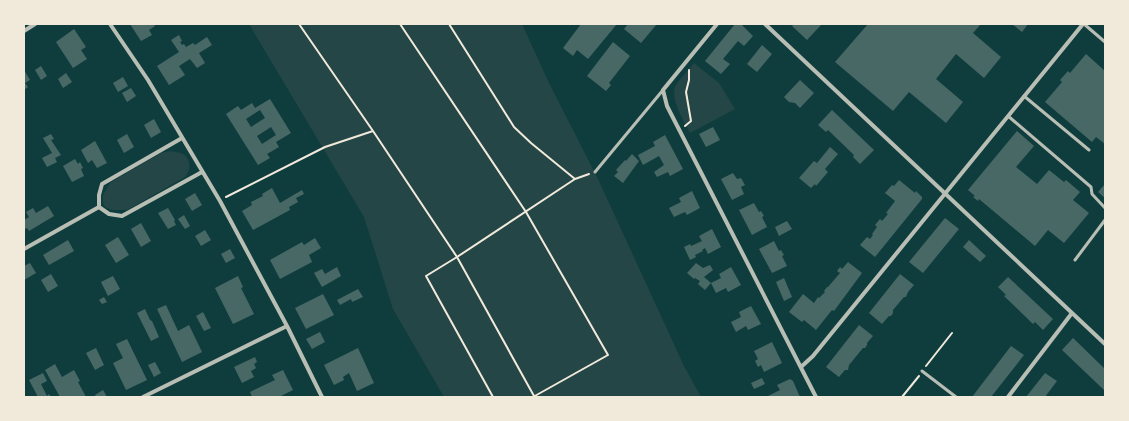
<svg xmlns="http://www.w3.org/2000/svg" width="1129" height="421" font-family="'Playfair Display',serif">
  <style>
    .green { fill: #244646 }
    .building { fill: #486865; fill-rule: evenodd }
    .lines { fill: none; stroke-linecap: round; stroke-linejoin: round }
    .path { stroke: #f1e9da; stroke-width: 2 }
    .service { stroke: #b8beb3; stroke-width: 3 }
    .minor { stroke: #b8beb3; stroke-width: 4 }
  </style>
  <rect width="100%" height="100%" fill="#0f3d3e"/>
  <path class="green" d="M249,24H522L549,83L598,179L684,366L701,397H444L393,309L364,217Z
    M694,63L719,83L735,109L690,133C684,121 669,98 676,85C681,77 689,70 694,63Z
    M170,151C174,152 179,152 183,154C191,159 191,170 185,177L127,210H112L105,207L103,203V195L111,182L161,153Z"/>
  <path class="building" d="M130,24H154L155,26L149,30L152,35L141,41Z
    M581,24H617L588,59L577,50L573,56L563,48Z
    M628,24H657L641,43L624,29Z
    M735,24H741L753,36L744,46L738,41L723,59L730,64L721,74L705,61Z
    M794,24H820L821,25L807,40L792,26Z
    M868,24H981L973,33L1001,57L984,78L956,54L936,79L963,102L946,123L909,92L893,111L835,62Z
    M1012,24H1028L1022,32Z
    M74,29L86,47L81,50L87,59L73,68L56,42Z
    M179,35L182,41L180,42L182,45L184,44L186,47L193,43L195,45L207,37L212,45L199,53L205,63L197,68L190,59L179,66L185,75L169,85L157,66L179,52L171,40Z
    M613,42L630,56L609,83L611,85L606,91L587,76Z
    M762,45L772,54L757,72L747,64Z
    M1086,54L1105,71V144L1096,137L1092,142L1045,102L1062,82L1060,80L1068,71L1070,73Z
    M41,66L47,76L41,80L35,70Z
    M24,70L30,80L25,83L28,87L24,90Z
    M66,73L72,82L63,88L58,79Z
    M123,77L128,86L118,92L113,83Z
    M800,80L814,93L800,108L795,103L789,102L784,97Z
    M131,88L136,96L127,102L122,93Z
    M270,99L291,133L276,142L279,147L267,154L270,158L258,165L226,114L238,106L241,110L252,103L255,108ZM260,110L265,118L251,127L246,119ZM271,127L276,135L262,144L257,136Z
    M832,110L874,150L860,164L853,157L854,155L828,130L826,132L818,125Z
    M154,119L161,132L151,138L144,125Z
    M713,127L720,140L706,147L699,134Z
    M1017,131L1034,146L1016,167L1037,184L1049,170L1064,182L1066,180L1080,192L1073,200L1089,213L1064,243L1048,230L1035,246L979,199L978,201L973,197L975,196L968,190Z
    M51,134L54,139L51,140L61,155L55,158L57,162L47,167L42,158L52,153L43,138Z
    M127,134L134,147L124,153L117,140Z
    M665,135L683,169L670,176L668,172L657,177L654,172L664,165L659,156L643,165L638,155L655,146L653,142Z
    M95,141L107,163L97,168L92,160L88,163L81,150Z
    M830,147L838,154L825,169L828,172L816,186L815,184L811,188L799,178L814,161L817,163Z
    M632,154L639,161L623,183L614,176L618,172L616,170L625,160L626,161Z
    M75,159L78,164L80,162L83,168L81,169L84,176L72,182L63,166Z
    M733,173L737,179L741,178L745,185L741,187L744,194L732,200L721,179Z
    M899,180L915,193L916,191L922,197V199L875,257L860,245L867,237L870,239L873,235L872,234L877,227L875,225L880,219L882,221L888,214L886,213L895,201L885,193L892,185L894,186Z
    M1105,184V198L1098,192Z
    M272,188L280,203L302,190L304,194L296,198L298,202L289,207L290,210L253,230L242,211L252,205L251,202L263,196L262,194Z
    M692,191L700,208L687,215L685,212L674,217L669,208L681,202L679,198Z
    M195,193L202,205L192,211L185,199Z
    M754,203L759,212L761,211L764,216L762,217L767,227L752,235L739,210Z
    M48,206L54,216L29,231L27,228L25,229L24,220L29,217L26,212L33,208L36,213Z
    M168,208L175,220L174,221L176,225L168,229L158,213Z
    M184,215L190,226L185,229L178,219Z
    M945,218L959,229L923,273L909,262Z
    M787,221L792,229L779,236L775,227Z
    M141,223L151,241L141,247L131,229Z
    M712,229L721,247L708,254L705,248L702,250L703,251L695,255L696,257L690,260L684,247L690,244L691,246L702,241L699,236Z
    M205,230L211,240L201,246L195,236Z
    M118,237L129,255L116,263L105,245Z
    M315,238L321,248L309,255L312,262L280,279L270,260L302,242L304,245Z
    M68,240L74,251L49,265L43,255Z
    M969,240L986,256L980,262L963,247Z
    M774,241L779,251L781,250L784,255L782,256L787,266L772,273L759,249Z
    M230,249L235,258L226,263L221,254Z
    M848,262L862,273L834,311L832,310L816,330L804,320L802,322L789,312L803,294L814,303L818,297L819,298L825,292L824,291L827,287H828L840,273L837,271L840,267L842,269Z
    M30,263L36,273L24,280V266Z
    M696,263L703,268L710,265L713,270L704,277L711,283L721,278L719,274L731,267L741,285L728,292L726,288L716,293L711,283L705,290L698,284L700,281L695,278L694,279L687,273Z
    M337,267L341,276L322,287L314,273L322,269L325,274Z
    M51,274L58,286L48,292L41,280Z
    M900,274L914,285L908,292L906,297H904L893,310V313L891,316H889L882,324L869,313Z
    M113,276L120,289L108,296L101,282Z
    M238,276L243,287L241,288L254,314L233,324L215,288Z
    M1008,277L1053,319L1043,330L1035,322L1033,324L1004,296L1006,295L998,287Z
    M784,278L792,297L784,301L776,282Z
    M358,289L363,297L352,302L351,299L340,305L337,300Z
    M323,294L334,315L306,329L295,308Z
    M104,297L107,302L102,304L99,300Z
    M166,305L178,331L189,325L202,352L182,362L157,309Z
    M751,306L761,324L748,330L746,326L736,332L731,322L741,317L739,312Z
    M145,309L150,320L152,321L159,337L151,341L137,313Z
    M203,312L211,328L204,331L196,316Z
    M859,325L873,336L867,343V345L865,348H863L849,365L848,370H845L839,377L826,367Z
    M320,332L325,342L312,349L306,339Z
    M1073,338L1105,369L1104,390L1062,350Z
    M127,339L147,380L126,390L113,363L123,358L116,344Z
    M772,342L782,363L764,372L761,365L758,367L755,361L758,359L754,351Z
    M1011,346L1024,355L991,397H972Z
    M96,348L104,365L95,370L86,353Z
    M358,348L374,383L357,391L349,373L343,377L344,380L334,385L324,365Z
    M255,357L257,362L254,364L256,368L251,371L254,377L242,383L234,367Z
    M155,362L161,373L154,377L148,365Z
    M55,364L62,377L74,370L80,381L78,382L86,397H60L45,370Z
    M283,370L293,390L279,397H252L250,392L275,380L272,375Z
    M43,373L47,381L41,384L47,396L49,394L51,397H38L29,380Z
    M1045,373L1057,381L1045,397H1026Z
    M762,378L765,384L754,389L751,383Z
    M790,379L793,381L800,397H766L780,390L777,385Z
    M103,390L107,397H96L95,395Z"/>
  <g class="lines">
    <path class="path" d="M299,24L373,131
      M400,24L526,212L608,355L533,397
      M449,24L514,127L531,143L575,179
      M685,126L691,121L686,92L689,80V70
      M226,197L325,147L373,131L457,257L575,179L589,174
      M926,366L952,333
      M493,397L426,276L457,257L534,396
      M902,397L919,376"/>
    <path class="service" d="M1084,24L1105,42
      M1024,96L1089,150
      M1008,116L1091,187L1092,194L1105,208
      M595,172L663,90
      M1075,260L1105,220
      M922,371L956,397"/>
    <path class="minor" d="M110,24L148,80L220,201L287,326L322,397
      M717,24L663,90L667,106L816,397
      M765,24L1105,344
      M24,31L35,24
      M182,138L102,184L99,195V207L109,214L122,216L202,172
      M24,249L99,207
      M801,367L813,356L1083,24
      M143,397L287,326
      M1008,397L1072,313"/>
  </g>
  <rect width="1129" height="421" fill="none" stroke="#f1e9da" stroke-width="50"/>
</svg>
